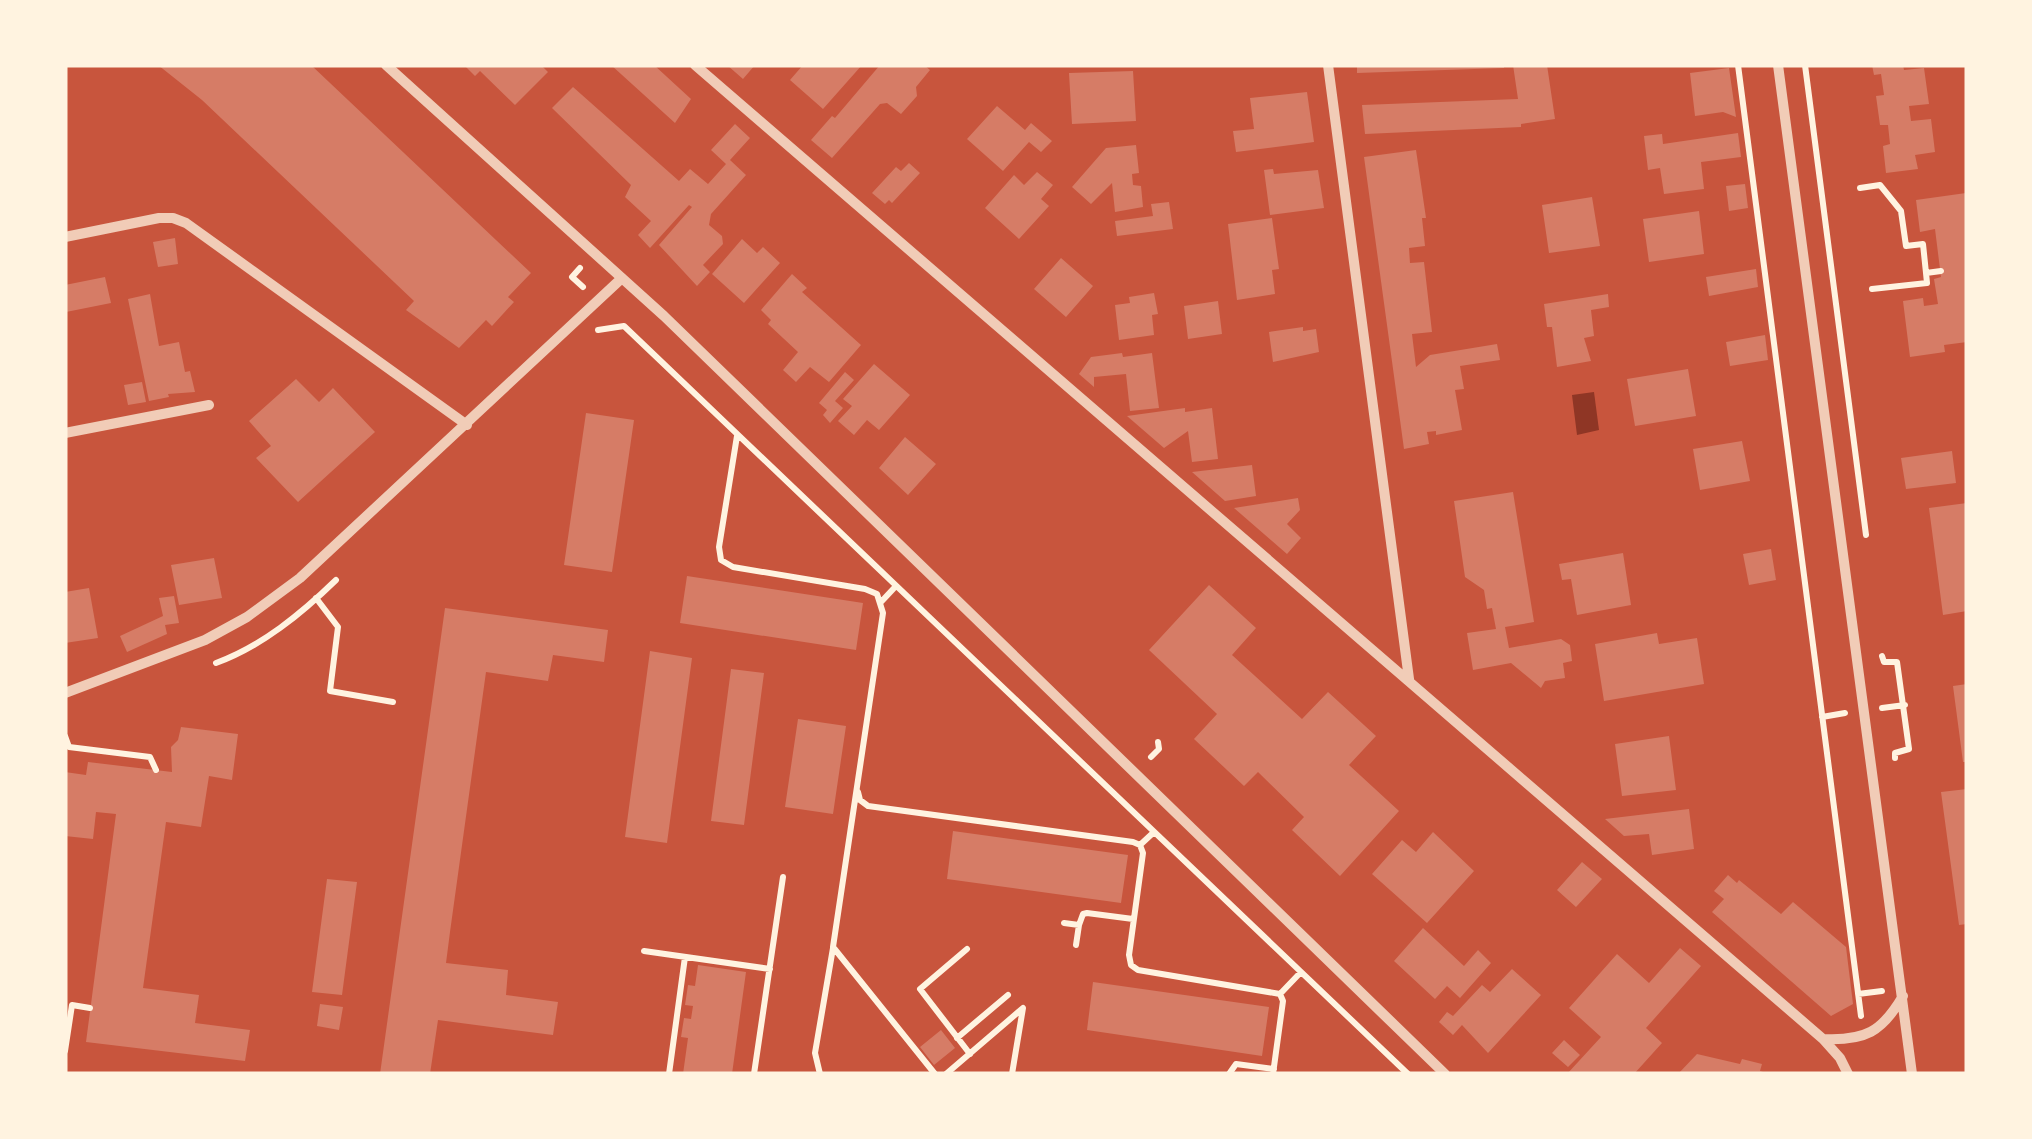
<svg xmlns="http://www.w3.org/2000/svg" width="2032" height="1139" font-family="Raleway,sans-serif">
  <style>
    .water { fill: #8f3625 }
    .building { fill: #d67c66 }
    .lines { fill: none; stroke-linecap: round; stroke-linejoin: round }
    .path { stroke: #fff3e0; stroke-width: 6 }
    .minor { stroke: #f1ccb7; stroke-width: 10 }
  </style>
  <rect width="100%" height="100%" fill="#c8553d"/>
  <path class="water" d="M1594,392L1599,430L1577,435L1572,395Z"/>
  <path class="building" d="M158,65H311L531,273L508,297L514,302L492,326L486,320L459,348L406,310L414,301L202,100Z
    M464,65H541L548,72L515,105L480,71L475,76Z
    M611,65H654L691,99L675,123Z
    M727,65H755L743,79Z
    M803,65H862L823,109L790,80Z
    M880,65H924L930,70L916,87L917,96L901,114L887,103L880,104L832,158L811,140L832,116L835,118Z
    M1357,65H1504V68L1357,73Z
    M1513,65H1547L1555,119L1521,124V127L1365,134L1362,105L1518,99Z
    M1872,65H1903L1904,70L1924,68L1929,104L1909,106L1911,121L1931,119L1935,152L1915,155L1918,169L1886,173L1883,146L1890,144L1888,125H1880L1876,96L1884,95L1881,74L1874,75Z
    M1729,68L1736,117L1723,112L1695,116L1690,73Z
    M1133,71L1136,121L1072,124L1069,73Z
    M573,87L679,181L690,169L708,184L726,164L711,150L735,124L750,138L730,160L746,175L711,214L709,225L722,236L723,244L703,265L710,272L697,286L659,245L692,207L689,205L650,248L638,235L651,221L625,197L631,185L552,108Z
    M1307,92L1314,142L1236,152L1233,131L1254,129L1250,98Z
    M997,106L1025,130L1031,123L1052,141L1041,152L1029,142L1003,171L967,139Z
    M1738,133L1741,157L1701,162L1704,189L1664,194L1660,168L1648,170L1644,136L1662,134L1663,144Z
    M1136,145L1139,173L1132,174L1133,185L1141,186L1143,207L1115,212L1112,183L1091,204L1072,187L1106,148Z
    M1416,150L1426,218H1422L1425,246L1409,248L1410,263L1424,262L1432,332L1412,334L1416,367L1430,355L1497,344L1500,360L1460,366L1464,389L1455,390L1462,430L1436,435V431L1427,432L1429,444L1404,449L1364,157Z
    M909,163L920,173L892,203L889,200L885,204L872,193L896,167L901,171Z
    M1273,169L1274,174L1318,170L1324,208L1270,215L1264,170Z
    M1037,172L1053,185L1041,199L1049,206L1019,239L985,208L1014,175L1024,185Z
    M1745,184L1748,208L1729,211L1726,186Z
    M1966,193L1967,342L1944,345L1945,352L1910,357L1903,301L1923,298L1924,306L1938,304L1934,279L1941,277L1935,229L1920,232L1916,200Z
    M1592,197L1600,246L1549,253L1542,205Z
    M1169,202L1173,229L1117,236L1115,221L1153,216L1151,204Z
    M1699,211L1704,254L1649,262L1643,219Z
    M1272,218L1279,269L1272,270L1275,294L1237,300L1228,224Z
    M175,238L178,264L158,267L153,242Z
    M742,239L757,253L763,247L780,263L744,303L712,274Z
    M1061,258L1093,286L1066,317L1034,289Z
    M1756,269L1758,287L1709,296L1706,277Z
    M792,274L807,288L802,292L861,345L829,382L810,367L796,382L783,370L798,352L768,324L771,320L761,310Z
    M105,277L111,303L66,312L65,285Z
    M1154,293L1158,314L1152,315L1154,335L1119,340L1115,305L1130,303L1129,297Z
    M150,294L159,346L179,342L185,372L190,371L195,392L168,394L169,397L149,401L128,299Z
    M1608,294L1609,307L1591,310L1594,336L1584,338L1591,361L1557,367L1552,327H1547L1544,304Z
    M1218,301L1222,334L1188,339L1184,306Z
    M1303,327V331L1316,329L1319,352L1273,362L1269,332Z
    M1765,335L1768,360L1730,366L1726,342Z
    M1122,353L1123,357L1152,353L1159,408L1130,411L1126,374L1094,377V387L1079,374L1091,357Z
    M874,364L910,395L879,430L867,420L854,435L838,421L852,406L843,399Z
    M1688,369L1696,416L1635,426L1627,379Z
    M845,372L854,380L835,401L843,408L830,423L823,415L827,410L819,403Z
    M296,379L319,402L333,388L375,432L298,502L256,458L271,446L249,421Z
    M142,382L146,402L128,405L124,385Z
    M1185,408V412L1212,408L1218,459L1192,462L1188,431L1164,448L1127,416Z
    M586,413L634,420L612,572L564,565Z
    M905,437L936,464L908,495L879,468Z
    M1742,441L1750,481L1700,490L1693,449Z
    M1952,451L1956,483L1906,489L1901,458Z
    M1252,465L1256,496L1225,501L1192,472Z
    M1513,492L1534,622L1505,627L1509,648L1561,639L1570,645L1572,661L1563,663L1565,678L1545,681L1541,688L1511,663L1473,670L1467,633L1496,629L1492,608L1487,609L1484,590L1465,577L1454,501Z
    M1298,498L1300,510L1287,524L1301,538L1287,554L1234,508Z
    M1967,503V611L1943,615L1929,508Z
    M1771,549L1776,580L1749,585L1743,554Z
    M1623,553L1631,605L1577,615L1571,579L1562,580L1559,564Z
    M214,558L222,598L179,605L171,565Z
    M687,576L863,603L856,650L680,623Z
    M1209,585L1256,628L1232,655L1302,719L1328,692L1376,736L1349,765L1399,811L1340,876L1292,830L1304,817L1258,772L1244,786L1194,739L1217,714L1149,650Z
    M89,588L98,638L65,643V592Z
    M174,596L179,623L165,625L167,634L127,652L120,636L163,616L159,598Z
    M445,608L608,630L604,662L553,655L548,681L486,672L450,932L446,963L508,970L506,995L558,1002L553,1035L438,1020L430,1074H380Z
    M1657,633L1659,644L1697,638L1704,684L1604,701L1595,644Z
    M650,651L692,658L667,843L625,837Z
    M731,669L764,673L744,825L711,821Z
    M1967,684V762H1963L1953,686Z
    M798,719L846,726L833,814L785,807Z
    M181,727L238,734L232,780L209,776L201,827L166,822L143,988L199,995L195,1023L250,1030L245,1061L86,1042L116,814L96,812L93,839L65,836V772L86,775L88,762L172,772L171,747L178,740Z
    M1669,736L1676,790L1622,796L1615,744Z
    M1967,789V924L1959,925L1941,792Z
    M1689,809L1694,849L1652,855L1649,834L1624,836L1605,819Z
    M953,831L1128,855L1121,903L947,879Z
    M1433,832L1474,871L1427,923L1372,874L1402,840L1416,852Z
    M1582,862L1602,879L1576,907L1557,890Z
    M1728,875L1737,883L1739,880L1781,914L1793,902L1846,947L1853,1004L1831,1016L1712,912L1724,899L1714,891Z
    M327,879L357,882L342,995L312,992Z
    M1423,928L1464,966L1478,950L1491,963L1460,998L1447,986L1435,999L1394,961Z
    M1680,948L1701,966L1646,1028L1662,1043L1634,1074H1567L1601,1037L1569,1008L1617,954L1649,983Z
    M698,965L746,972L732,1074H683L688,1038L681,1037L684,1018L691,1019L693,1006L685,1005L688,985L695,986Z
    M1512,969L1541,995L1488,1053L1462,1025L1453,1035L1439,1022L1447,1012L1453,1016L1482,985L1490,992Z
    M1093,982L1269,1007L1262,1056L1087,1030Z
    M320,1004L343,1007L339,1030L317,1026Z
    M941,1030L955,1048L934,1065L920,1047Z
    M1564,1040L1580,1055L1568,1067L1552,1053Z
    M1697,1054L1740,1064L1742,1059L1762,1064L1760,1071L1769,1074H1678Z"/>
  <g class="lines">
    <path class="path" d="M1738,65L1861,1016
      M1805,65L1866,535
      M1860,188L1880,185L1901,211L1906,246L1923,244L1926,273
      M580,268L572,277L583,287
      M1872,289L1927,283L1926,273L1941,271
      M598,330L624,326L1408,1074
      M737,436L719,547L721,560L733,567L865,589L877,594L883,613L833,947L935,1074
      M316,598L338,627L330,691L393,702
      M881,602L896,586
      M1882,656L1884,662H1897L1909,749L1895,753V758
      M216,663C262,646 301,614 336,580
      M1882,708L1905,705
      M1822,717L1845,713
      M65,736L69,747L150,757L156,770
      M1151,757L1159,749L1158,742
      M858,792L860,800L868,806L1133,842L1140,845L1143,853L1129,955L1131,965L1138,970L1280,994L1283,1001L1273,1074
      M1140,845L1154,832
      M1064,923L1079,925L1083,914L1087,913L1133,919
      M1076,945L1079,925
      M967,949L920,989L970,1054
      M644,951L770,969
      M1280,994L1301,972
      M1858,994L1882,991
      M957,1038L1008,995
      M65,1051L72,1005L90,1008
      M669,1074L685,957
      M754,1074L783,877
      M820,1074L815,1053L833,948
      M946,1074L1023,1008L1012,1074
      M1229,1074L1236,1064L1274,1069"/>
    <path class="minor" d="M386,65L664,316L1445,1074
      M695,65L1823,1039L1840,1058L1848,1074
      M1328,65L1409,679
      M1778,65L1912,1074
      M65,237L159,218H173L186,223L467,425
      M65,433L209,405
      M65,693L205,640L247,617L300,578L622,278
      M1823,1039C1865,1041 1882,1032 1903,996"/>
  </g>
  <rect width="2032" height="1139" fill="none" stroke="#fff3e0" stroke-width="135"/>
</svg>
